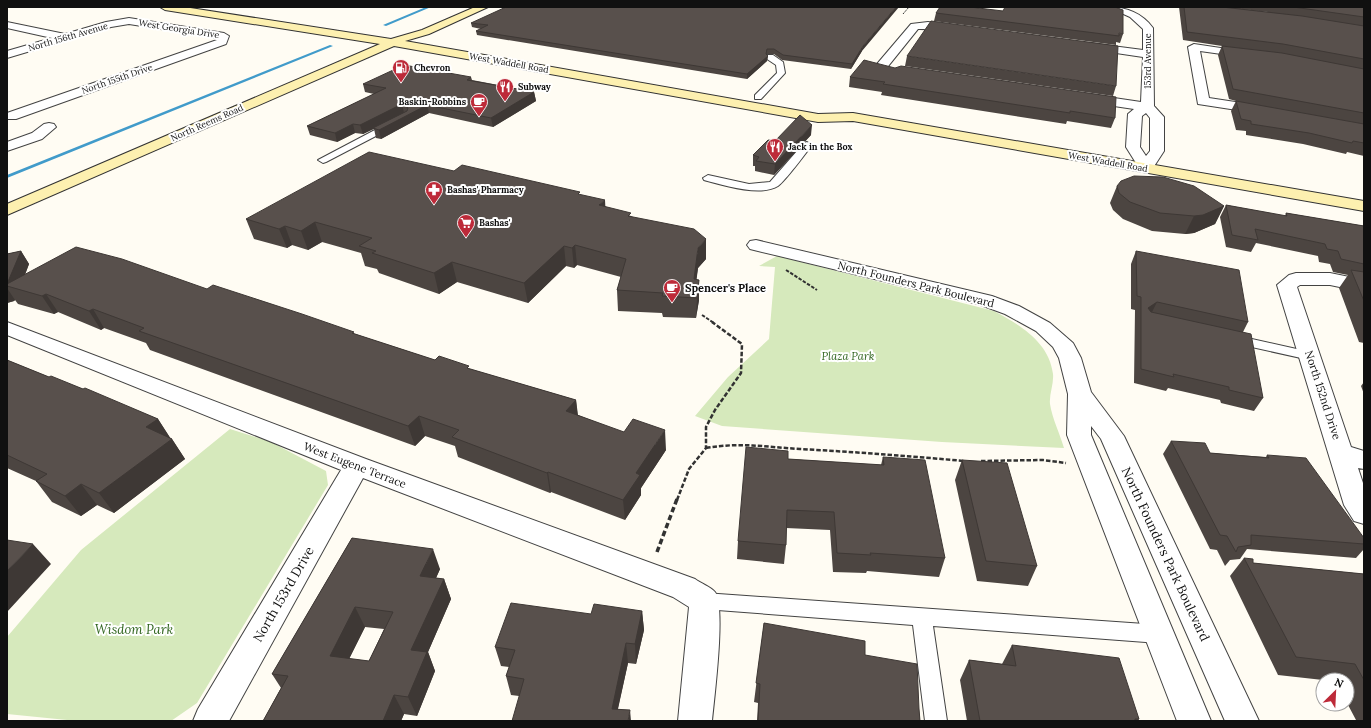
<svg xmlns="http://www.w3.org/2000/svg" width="1371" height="728" font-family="Lora,serif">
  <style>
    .green { fill: #d6e9bc }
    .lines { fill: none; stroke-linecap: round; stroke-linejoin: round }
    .stream { fill: #419bca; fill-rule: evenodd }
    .lane-casing { stroke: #434343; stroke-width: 2 }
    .street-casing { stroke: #434343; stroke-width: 2 }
    .secondary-casing { stroke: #323232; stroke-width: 2 }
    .path-far3 { stroke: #323232; stroke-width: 1; stroke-dasharray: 2 1; stroke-linecap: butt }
    .path-far2 { stroke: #323232; stroke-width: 2; stroke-dasharray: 3.5 1.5; stroke-linecap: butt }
    .path-far1 { stroke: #323232; stroke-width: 2.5; stroke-dasharray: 4.5 2; stroke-linecap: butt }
    .path { stroke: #323232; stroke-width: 3.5; stroke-dasharray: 5.5 3; stroke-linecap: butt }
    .lane { fill: #fff; fill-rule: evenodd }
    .street { fill: #fff; fill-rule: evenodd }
    .secondary { fill: #fdf0b0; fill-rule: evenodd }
    .wall { fill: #4c4541; fill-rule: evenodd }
    .shaded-wall { fill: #3e3835 }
    .building { fill: #58504c; stroke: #3e3835; fill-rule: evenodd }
    .labels { text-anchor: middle; stroke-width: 4; stroke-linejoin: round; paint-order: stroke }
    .far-street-label { font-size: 9px; fill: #101010; stroke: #fff }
    .far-poi-label { font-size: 9px; font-weight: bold; fill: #101010; stroke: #fff; text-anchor: start }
    .street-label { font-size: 11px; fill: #101010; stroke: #fff }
    .poi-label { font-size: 11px; font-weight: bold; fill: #101010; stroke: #fff; text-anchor: start }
    .park-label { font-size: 11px; font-style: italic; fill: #336721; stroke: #fff }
    .near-street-label { font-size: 13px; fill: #101010; stroke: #fff }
    .near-park-label { font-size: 13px; font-style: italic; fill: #336721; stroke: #fff }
  </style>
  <rect width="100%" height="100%" fill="#fffcf3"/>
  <path class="green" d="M777,256L994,311C1020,325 1049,342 1053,374C1054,384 1049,394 1050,404C1052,418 1060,434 1064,448L942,442L722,426L695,416L728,377L769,339L775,267L759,266Z
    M230,429L271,442L326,471L328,485L197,703L171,721H77L7,714V637L81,550Z"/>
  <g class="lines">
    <path class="stream" d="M426,7H431L386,26L383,25Z
      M330,45L333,46L7,178V175Z"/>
    <defs>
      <path id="lane" d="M767,55H773L783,62L785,73L761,99H755V95L777,73L776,65L767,59Z
        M392,121L396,124L395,126L326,162L323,163L318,160Z
        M807,142L812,145C806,153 785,181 778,186C761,197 722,185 704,180L703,178L708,175L749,184L770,182L804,143Z
        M1234,335L1310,352L1315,353L1317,356L1315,359L1310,360L1229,342L1227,339L1229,336Z
        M704,593L1159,625L1166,628L1169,634L1166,640L1159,643L933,626L947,721H925L913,625L704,609L697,607L694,601L697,595Z"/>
      <path id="street" d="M1108,7C1127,7 1142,13 1153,28L1154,106L1164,117V151L1151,171H1141L1126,147L1128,114L1134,109L1087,102L1081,98L1087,94L1141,102L1143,57L1089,49L1083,46L1089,43L1143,50V29L1130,17ZM1146,113L1150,118V151L1146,156L1140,147L1142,116Z
        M129,18L224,33L229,36L226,44L16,119H7V113L217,40L218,38L129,24L111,27L7,58V51L52,38L7,28V22L65,34L106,22Z
        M928,22L957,26L962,29C957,35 928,28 918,29L885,70H877L875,67L877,64L911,24Z
        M1194,44L1254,53L1256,55L1250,58L1200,51L1209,98L1268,107L1270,110L1268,113L1263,114L1198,104L1188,47Z
        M49,123L54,124L56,127L42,139L7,151V142L32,133L44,124Z
        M756,240L992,296L1019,306L1050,323L1073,343L1081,358L1091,392L1124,436L1259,721H1225L1101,439L1091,426V435L1211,721H1177L1067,435L1068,394L1059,358L1053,347L1036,331L1005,314L978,304L750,249L747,245L750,241Z
        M1296,273H1330L1364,280V292L1330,285H1300L1297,287L1351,447L1364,451V469L1358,468L1364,486V524L1354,521L1344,505L1277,285L1289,275Z
        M7,322L366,459L695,579C700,583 711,587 715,592C726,607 714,699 712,721H678L689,607L673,597L363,478L229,721H193L198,709L341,470L7,335Z"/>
      <path id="secondary" d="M160,7H184L391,39L422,30L475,7H488L429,34L405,41L818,114L853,113L1364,201V211L853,121L818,122L394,46L7,215V204L380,44L165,10Z"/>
    </defs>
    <use href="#lane" class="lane-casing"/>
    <use href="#street" class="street-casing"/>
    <use href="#secondary" class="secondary-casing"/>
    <path class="path-far3" d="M903,14L909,7"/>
    <path class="path-far2" d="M786,270L817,290
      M702,315L714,323"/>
    <path class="path-far1" d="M706,448C741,442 765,447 800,449C855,452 909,456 964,461
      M981,461L1043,460L1066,463
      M677,500L689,469L706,448V427L715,410L741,373L742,344L712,322"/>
    <path class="path" d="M657,552L677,499"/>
    <use href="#lane" class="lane"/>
    <use href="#street" class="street"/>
    <use href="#secondary" class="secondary"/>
  </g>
  <path class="wall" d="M1179,7H1364V156L1347,152L1346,154L1303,144L1246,135V131L1236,130L1231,111L1236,101L1229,99L1218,55L1222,46L1183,40ZM1233,8L1251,10L1268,12Z
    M1003,11L1123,34L1120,43L1116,42V45L934,21L936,13Z
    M471,23L862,51L851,69L782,60L774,54H767V55L768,56L767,61L747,79L477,35L476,31L481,29L472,27Z
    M907,56L1116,86L1113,96L905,66Z
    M895,68L1115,118L1111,128L1067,121L1066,124L881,95L882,92L849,87L850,77Z
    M471,77L472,80L534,92L536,101L493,127L429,113L381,139L376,138L374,129L363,134L355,133L337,142L310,135L307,126L374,94L365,92L363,84Z
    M811,135L774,175L755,171V166H753V155L775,141Z
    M454,171L580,195L606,207L631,216L706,259L698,268L696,280L699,300L696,318L663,317L662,313L618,311L617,290L621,277L577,265L574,268L566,266L528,303L457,282L439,294L379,273L377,269L365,266L361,253L322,242L308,250L292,245L287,248L254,239L246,219Z
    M1117,186L1224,206L1215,224L1194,233L1185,234L1152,231L1123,219L1113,210L1110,203Z
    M1226,205L1285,216L1286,213L1364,226V343L1359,342L1339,288L1348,275L1333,272L1330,264L1319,262L1318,256L1256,243L1251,252L1226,247L1220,217Z
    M21,251L29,264L25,275L207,289L355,334L435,360L470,369L576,400L578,415L666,450L641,488V495L625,520L551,492L550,493L458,457L455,446L425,436L415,446L150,350L146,343L104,328L101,330L58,312L54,314L18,304L15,300L14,301L7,303V254Z
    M1136,251L1248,322L1243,332L1263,398L1254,411L1221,403L1220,400L1168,388L1166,391L1134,383L1135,310L1131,309V264Z
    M7,360L49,377L83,389L158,419L170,438L172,439L185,459L114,513L97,505L81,516L52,502L36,481L7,468Z
    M1364,382V394L1361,386Z
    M1171,441L1210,453L1266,457L1267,455L1364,538V549L1356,558L1247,549L1240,559L1230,560L1225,566L1217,550L1210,549L1163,454Z
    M883,457L945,558L939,577L867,571L866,573L833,572L830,530L786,528V545L784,564L737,559L738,541L788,459L881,465Z
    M962,460L1037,566L1028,586L977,581L955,480Z
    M352,538L440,569L436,578L444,579L451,599L428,652L435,671L417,716L404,714L401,721H263L281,688L272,674ZM365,627L384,629L369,661L349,659Z
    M1244,558L1253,563L1364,574V721L1356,720L1347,703V680H1323L1278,675L1230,576Z
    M642,611L644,630L636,664L628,663L618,709L628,721L519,696L511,695L506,676L509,667L501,666L495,647L591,614Z
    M764,623L865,655L919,709L920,721H757L758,703L754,702Z
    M1012,645L1139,719L1138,721H967L960,680L969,660L1002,664Z"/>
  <path class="shaded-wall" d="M896,7H899L862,51L851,69L852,64L863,46Z
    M767,49L766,58L768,56L767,61L747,79V74L766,54Z
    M534,92L536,101L493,127L491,118Z
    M402,104L404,113L363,134L360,125Z
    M427,105L429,113L381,139L379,130Z
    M353,124L355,133L337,142L335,133Z
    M812,125L811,135L774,175L775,164Z
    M605,200L606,219L599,205Z
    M1224,206L1215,224L1194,233L1185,234L1194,216Z
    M315,222L322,242L308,250L301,231Z
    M285,226L292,245L287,248L279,229Z
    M706,239V259L698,268L694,300V279L698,248Z
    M575,245L577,265L574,268L572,248Z
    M564,246L566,266L528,303L524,283Z
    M21,251L29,264L19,289L7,284Z
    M452,262L457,282L439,294L434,273Z
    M699,280V300L696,318L697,298Z
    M7,288L15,300L14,301L7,303Z
    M46,294L58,312L54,314L42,296Z
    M1157,302L1150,316L1148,308Z
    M93,309L104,328L101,330L89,311Z
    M576,400L578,420L566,411Z
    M419,416L425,436L415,446L408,426Z
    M158,419L171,439L146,427Z
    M665,430L666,450L641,488V495L625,520L623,500L636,473Z
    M172,439L185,459L114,513L99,493Z
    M548,472L551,492L550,493L547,473Z
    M81,484L97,505L81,516L65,496Z
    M33,544L51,564L7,612V571Z
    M433,549L440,569L428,596L420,576Z
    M444,579L451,599L428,652L435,671L417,716L408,697L411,650Z
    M355,607L365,627L341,675L330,656Z
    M642,611L644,630L636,664L635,644Z
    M626,643L628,663L615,721L612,709Z
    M394,695L404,714L401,721H383Z
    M630,710L631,721H628Z"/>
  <path class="building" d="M506,7H896L863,46L852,64L783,55L774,49H767L766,54L768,56L747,74L476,31L488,25L471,23Z
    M940,7H970L1003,11L1005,7H1115L1123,10V34L1119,33V36L936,13Z
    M1184,7H1222L1302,16L1364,26V59L1283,44L1187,32Z
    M1293,7H1364V17Z
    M931,21L1118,46L1116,86L907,56Z
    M1222,46L1282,53L1364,69V113L1233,89Z
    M864,60L895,68L901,66L1116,97L1115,118L1070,111V113L883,84L885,82L850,77Z
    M404,65L471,77L467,80L534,92L491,118L427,105L379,130L373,128L407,111L408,108L402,104L360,125L353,124L335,133L307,126L386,88L363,84Z
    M1236,101L1364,124V143L1353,141L1352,143L1309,133L1251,124V121L1241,119Z
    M800,115L812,125L775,164L756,161L759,157L753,155L768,140L775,141Z
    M369,152L454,171L462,165L580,192L578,194L605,200L599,205L631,213L628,216L694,229L706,239L698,248L694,279L699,280L697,298L662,296L663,293L617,290L626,259L575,245L572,248L564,246L524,283L452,262L434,273L372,253L376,251L359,246L372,238L315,222L301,231L285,226L279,229L246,219Z
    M1134,176L1163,177L1194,186L1224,206L1203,215L1194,216L1160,213L1130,202L1119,193L1117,186L1121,181Z
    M1226,205L1287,216L1286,213L1364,226V264L1341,259L1338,251L1327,249L1325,244L1255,229L1258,240L1232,235Z
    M76,247L122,259L207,289L213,285L302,314L354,332L352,333L435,360L439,356L469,366L467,368L576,400L566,411L624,432L633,419L665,430L636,473L640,475L623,500L548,472L547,473L452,437L459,430L419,416L408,426L139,331L144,328L93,309L89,311L46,294L42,296L7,286V284Z
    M21,251L7,284V254Z
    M1136,251L1239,270L1248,322L1157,302L1148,308L1151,312L1251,334L1263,398L1229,390V387L1173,374L1174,377L1141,369V297L1137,296Z
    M1351,270L1364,272V301Z
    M7,360L49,377L51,376L83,389L85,388L158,419L146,427L172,439L99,493L81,484L65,496L36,481L47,474L7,455Z
    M1171,441L1205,443L1210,453L1269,458L1267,455L1306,458L1364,538V544L1251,535V545L1238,547L1236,552L1227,536L1220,535Z
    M746,447L788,451V459L884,465L883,457L925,460L945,558L870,553L871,555L837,553L834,512L787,510L786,545L738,541Z
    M962,460L1007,463L1037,566L986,561Z
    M352,538L433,549L420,576L444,579L411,650L427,652L408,697L394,695L383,721H263L288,676L272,674ZM355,607L393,612L369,661L330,656Z
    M7,540L33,544L7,571Z
    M1244,558L1253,559V563L1364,574V680L1355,664L1296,657Z
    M511,603L591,614L594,604L642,611L635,644L626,643L612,709L630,710L628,721H512L524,679L506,676L515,650L495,647Z
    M764,623L865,641V655L917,664L919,709L920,721H758L760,684L756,683Z
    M1012,645L1119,658L1139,719H1135V721H980L969,660L1016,666Z"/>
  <defs>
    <symbol id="fuel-pin" viewBox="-11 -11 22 30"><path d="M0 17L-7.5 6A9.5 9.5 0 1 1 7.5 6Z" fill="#bd2a39" stroke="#fff"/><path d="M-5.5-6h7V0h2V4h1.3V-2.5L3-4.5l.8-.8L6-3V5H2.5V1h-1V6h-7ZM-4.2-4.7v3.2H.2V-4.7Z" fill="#fff"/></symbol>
    <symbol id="restaurant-pin" viewBox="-11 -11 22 30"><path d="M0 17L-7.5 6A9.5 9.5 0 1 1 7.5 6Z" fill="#bd2a39" stroke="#fff"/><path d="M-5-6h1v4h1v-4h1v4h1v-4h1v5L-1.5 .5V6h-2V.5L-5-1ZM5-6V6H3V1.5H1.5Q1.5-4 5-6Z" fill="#fff"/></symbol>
    <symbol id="cafe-pin" viewBox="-11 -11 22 30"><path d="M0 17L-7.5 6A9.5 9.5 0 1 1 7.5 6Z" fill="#bd2a39" stroke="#fff"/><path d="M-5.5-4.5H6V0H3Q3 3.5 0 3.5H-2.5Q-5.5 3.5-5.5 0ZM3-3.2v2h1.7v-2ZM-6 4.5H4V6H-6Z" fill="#fff"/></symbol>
    <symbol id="pharmacy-pin" viewBox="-11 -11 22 30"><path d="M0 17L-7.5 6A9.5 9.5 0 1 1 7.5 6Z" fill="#bd2a39" stroke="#fff"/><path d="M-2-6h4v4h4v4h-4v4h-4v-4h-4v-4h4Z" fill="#fff"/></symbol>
    <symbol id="supermarket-pin" viewBox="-11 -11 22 30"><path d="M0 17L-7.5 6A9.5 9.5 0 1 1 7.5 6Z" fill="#bd2a39" stroke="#fff"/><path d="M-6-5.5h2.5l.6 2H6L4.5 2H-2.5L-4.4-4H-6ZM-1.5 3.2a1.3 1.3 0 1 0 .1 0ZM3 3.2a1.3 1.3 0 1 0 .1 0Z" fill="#fff"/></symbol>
  </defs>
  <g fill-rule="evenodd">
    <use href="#fuel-pin" x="391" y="58" width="20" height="27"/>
    <use href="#restaurant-pin" x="495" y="77" width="20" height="27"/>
    <use href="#cafe-pin" x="469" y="92" width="20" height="27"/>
    <use href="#restaurant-pin" x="765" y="137" width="20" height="27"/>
    <use href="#pharmacy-pin" x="424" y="180" width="20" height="27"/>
    <use href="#supermarket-pin" x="456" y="213" width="20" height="27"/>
    <use href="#cafe-pin" x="662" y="278" width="20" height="27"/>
  </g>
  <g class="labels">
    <g class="far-street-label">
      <text transform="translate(179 29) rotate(9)" y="3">West Georgia Drive</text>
      <text transform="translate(68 37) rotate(-16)" y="3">North 156th Avenue</text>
      <text transform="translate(1148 61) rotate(-90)" y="3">153rd Avenue</text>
      <text transform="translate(509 63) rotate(10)" y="3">West Waddell Road</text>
      <text transform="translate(117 79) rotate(-19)" y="3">North 155th Drive</text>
      <text transform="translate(207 123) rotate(-24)" y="3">North Reems Road</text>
      <text transform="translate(1108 162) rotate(10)" y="3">West Waddell Road</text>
    </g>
    <g class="far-poi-label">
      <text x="414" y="71">Chevron</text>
      <text x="518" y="90">Subway</text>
      <text x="466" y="105" text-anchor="end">Baskin-Robbins</text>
      <text x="788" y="150">Jack in the Box</text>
      <text x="447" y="193">Bashas' Pharmacy</text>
      <text x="479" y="226">Bashas'</text>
    </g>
    <g class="street-label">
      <text transform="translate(916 284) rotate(14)" y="4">North Founders Park Boulevard</text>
      <text transform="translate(1323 395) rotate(72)" y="4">North 152nd Drive</text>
      <text transform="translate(355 465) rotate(21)" y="4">West Eugene Terrace</text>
    </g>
    <g class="poi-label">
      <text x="685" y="292">Spencer's Place</text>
    </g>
    <g class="park-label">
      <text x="848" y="360">Plaza Park</text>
    </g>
    <g class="near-street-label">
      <text transform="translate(1166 554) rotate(65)" y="5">North Founders Park Boulevard</text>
      <text transform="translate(283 594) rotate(-60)" y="5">North 153rd Drive</text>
    </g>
    <g class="near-park-label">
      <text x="134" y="634">Wisdom Park</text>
    </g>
  </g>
  <rect width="1371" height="728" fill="none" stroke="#101010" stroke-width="16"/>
  <g transform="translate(1335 692) rotate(24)"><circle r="19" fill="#ffffff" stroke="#9f9f9f"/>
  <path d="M0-3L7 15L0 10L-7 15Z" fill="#bd2a39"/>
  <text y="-6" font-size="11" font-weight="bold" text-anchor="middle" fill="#101010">N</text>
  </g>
</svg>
